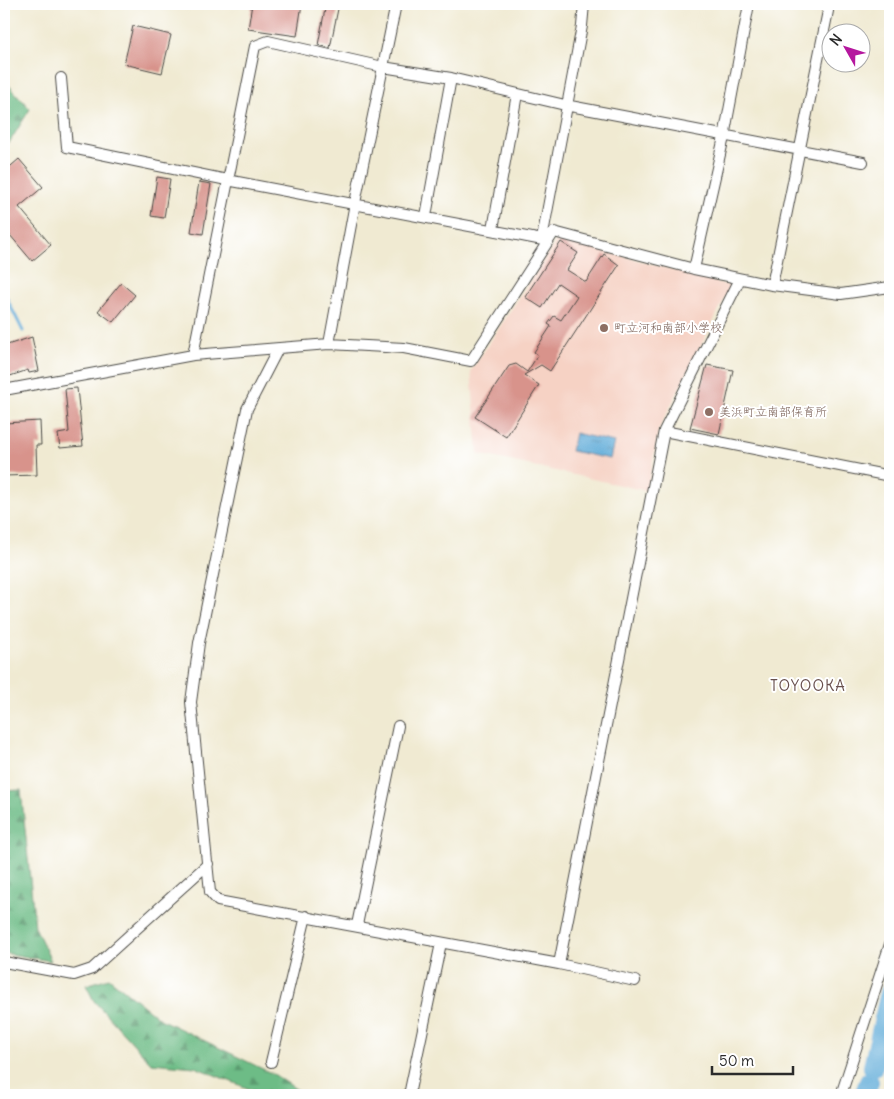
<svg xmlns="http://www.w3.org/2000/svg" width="894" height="1099" font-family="Delius,'Klee One',sans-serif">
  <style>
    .built { fill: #f6d2c4 }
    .forest { fill: url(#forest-firs); stroke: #4c7458 }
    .water { fill: url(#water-ripples); stroke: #456b82 }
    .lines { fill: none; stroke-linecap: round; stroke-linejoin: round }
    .stream { stroke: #5fabd8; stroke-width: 3 }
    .river { stroke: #5fabd8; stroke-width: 20 }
    .building { fill: #d8938b }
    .street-casing { stroke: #494844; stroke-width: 12 }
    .street { stroke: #fff; stroke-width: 10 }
    .education-dot { fill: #8d6e63; stroke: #fff; stroke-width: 2 }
    .labels { text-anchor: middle; stroke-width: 4; stroke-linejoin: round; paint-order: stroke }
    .education-label { font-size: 12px; fill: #785e54; stroke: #fff; text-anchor: start }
    .quarter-label { font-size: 15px; letter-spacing: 1px; fill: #684f4d; stroke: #fff }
  </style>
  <defs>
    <pattern id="forest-firs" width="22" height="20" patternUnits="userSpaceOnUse" patternTransform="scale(1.25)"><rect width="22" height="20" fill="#6dbc86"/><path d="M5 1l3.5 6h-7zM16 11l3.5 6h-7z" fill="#5a996e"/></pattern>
    <pattern id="water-ripples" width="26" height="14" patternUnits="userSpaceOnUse" patternTransform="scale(1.25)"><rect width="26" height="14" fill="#5fabd8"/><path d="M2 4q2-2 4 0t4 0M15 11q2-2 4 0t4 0" fill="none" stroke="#4f8baf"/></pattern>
  </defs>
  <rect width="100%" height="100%" fill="#fff"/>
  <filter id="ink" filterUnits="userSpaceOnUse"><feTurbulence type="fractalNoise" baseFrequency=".02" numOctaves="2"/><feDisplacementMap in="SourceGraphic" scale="10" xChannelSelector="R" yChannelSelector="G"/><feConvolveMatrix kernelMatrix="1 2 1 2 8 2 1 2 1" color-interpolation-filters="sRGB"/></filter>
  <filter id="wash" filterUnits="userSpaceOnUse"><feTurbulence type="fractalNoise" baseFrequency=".0096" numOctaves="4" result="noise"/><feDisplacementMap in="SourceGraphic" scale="20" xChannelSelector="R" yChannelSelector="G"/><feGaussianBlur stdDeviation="1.12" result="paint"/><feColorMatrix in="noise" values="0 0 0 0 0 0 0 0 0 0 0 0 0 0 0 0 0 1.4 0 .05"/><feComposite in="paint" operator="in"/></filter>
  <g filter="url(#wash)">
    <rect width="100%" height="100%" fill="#f0ead2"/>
    <path class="built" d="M558,238L731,286L659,429L647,491L478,454L471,371Z"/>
    <path class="forest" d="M4,80L30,109L9,143L4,136Z
      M21,790L35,927L51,961L4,953V791Z
      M109,978L160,1019L275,1075L305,1095H264L195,1067L151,1063L94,1001L86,985Z"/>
    <path class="water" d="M575,433L614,442L610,459L571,451Z"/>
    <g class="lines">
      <path class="stream" d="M4,293L23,331"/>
      <path class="river" d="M873,1067L890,993
        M864,1095L869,1082"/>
    </g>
    <g id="blocks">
      <path class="building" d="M252,4H302L297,36L248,29Z
        M326,4H339L330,48L318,45Z
        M133,26L171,35L162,73L124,64Z
        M19,159L43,187L19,207L51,245L32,261L4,228V172Z
        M157,177L170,179L164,218L151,216Z
        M199,182L211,184L203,234L191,232Z
        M561,242L578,253L567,270L586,282L604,254L619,265L550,371L541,365L524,375L539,385L506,437L475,417L509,366L516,364L527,372L538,355L534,352L551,326L548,324L554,316L561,320L577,296L558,283L542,308L525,297Z
        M121,283L135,295L113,322L98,311Z
        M32,337L39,371L29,373L28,370L4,378V346Z
        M707,365L733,370L719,434L690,428Z
        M77,388L83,446L60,448L58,434L69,432L65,389Z
        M40,421L41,445H36L37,475L4,476V423Z"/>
    </g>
  </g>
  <g filter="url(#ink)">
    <use href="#blocks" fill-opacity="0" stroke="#494844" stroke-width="1"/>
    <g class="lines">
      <defs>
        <path id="street" d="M61,78L67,147L227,180L548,241
          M426,216L451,78
          M493,229L517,94
          M542,239L582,26L584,4
          M694,269L724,137L749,4
          M772,285L828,11
          M329,344L355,203L396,4
          M278,349L247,409L199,643L191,702L210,892L218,901L559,964L635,981
          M193,355L255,46L268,41L383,67L451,78L565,105L863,162
          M4,390L193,355L329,344L404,348L471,361L554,232L694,269L772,285L841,294L890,287
          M664,431L890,476
          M357,925L398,726
          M4,962L74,975L92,969L208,864
          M559,964L664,431L740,279
          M271,1062L306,916
          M409,1095L441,943
          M841,1095L890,944"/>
      </defs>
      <use href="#street" class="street-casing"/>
      <use href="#street" class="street"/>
    </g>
  </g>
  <g class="education-dot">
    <circle cx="604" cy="328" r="5"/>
    <circle cx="709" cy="412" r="5"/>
  </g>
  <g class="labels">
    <g class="education-label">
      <text x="614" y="332">町立河和南部小学校</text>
      <text x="719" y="416">美浜町立南部保育所</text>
    </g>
    <g class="quarter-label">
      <text x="808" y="691">TOYOOKA</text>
    </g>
  </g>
  <rect width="894" height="1099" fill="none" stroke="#fff" stroke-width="20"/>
  <g transform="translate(846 48) rotate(309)"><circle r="24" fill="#ffffff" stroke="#aaaaaa"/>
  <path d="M0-4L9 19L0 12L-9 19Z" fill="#b5179e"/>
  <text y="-8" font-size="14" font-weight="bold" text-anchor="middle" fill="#2b2b2b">N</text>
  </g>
  <path d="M712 1066v8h81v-8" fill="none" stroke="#2b2b2b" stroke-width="2.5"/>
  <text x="719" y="1066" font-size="15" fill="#2b2b2b" stroke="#ffffff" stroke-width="4" paint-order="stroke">50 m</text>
</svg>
